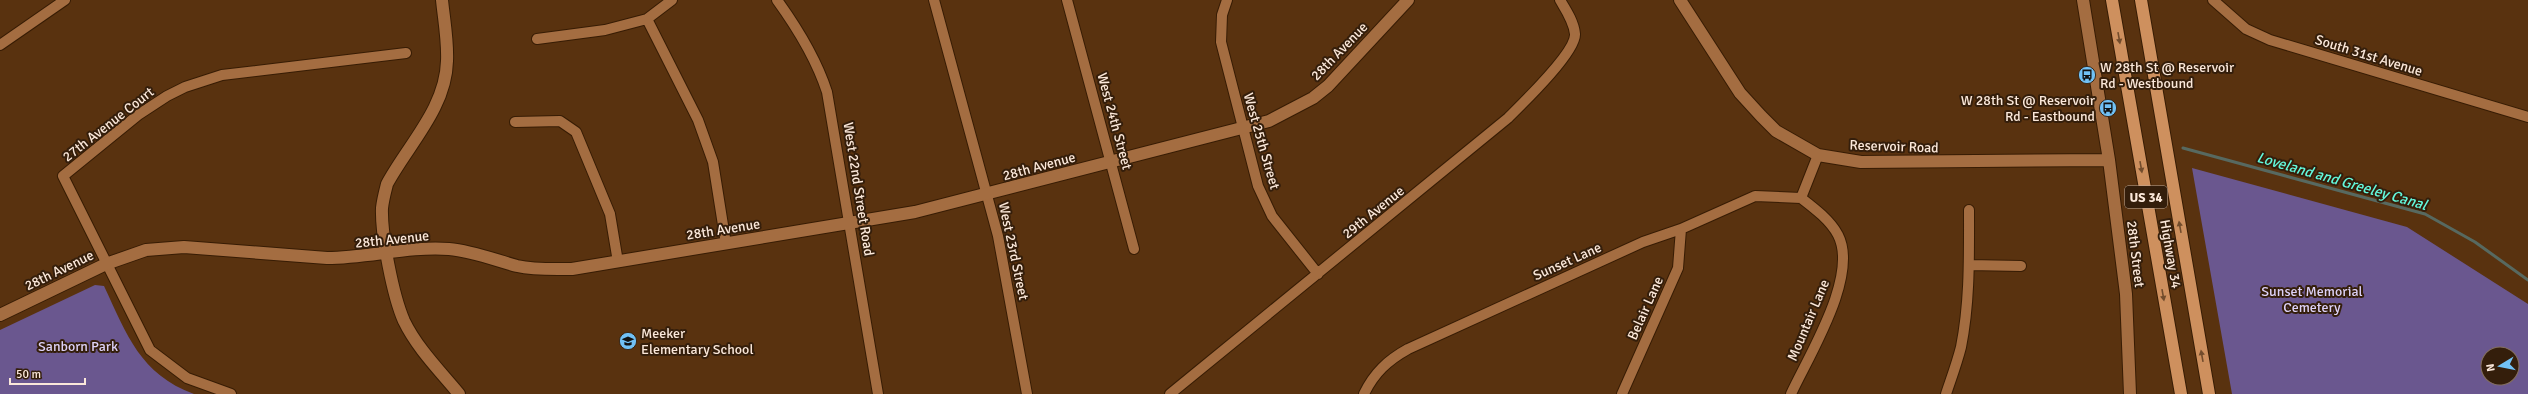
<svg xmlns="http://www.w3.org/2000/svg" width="2528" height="394" font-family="Signika,sans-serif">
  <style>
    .green { fill: #6a578f; fill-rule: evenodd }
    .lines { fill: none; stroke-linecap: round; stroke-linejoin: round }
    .stream { stroke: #576960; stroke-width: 3 }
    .street-casing { stroke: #371c04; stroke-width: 12 }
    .secondary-casing { stroke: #371c04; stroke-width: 14 }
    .highway-casing { stroke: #371c04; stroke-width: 14 }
    .street { stroke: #a46d41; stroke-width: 10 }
    .secondary { stroke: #a46d41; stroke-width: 12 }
    .highway { stroke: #ce905e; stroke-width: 12 }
    .oneway { fill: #724c2c }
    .labels { text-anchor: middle; stroke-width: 4; stroke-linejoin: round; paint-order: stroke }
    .shield { fill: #341e0b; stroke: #bfab9c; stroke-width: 1 }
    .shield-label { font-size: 13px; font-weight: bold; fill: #fbe8da }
    .street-label { font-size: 14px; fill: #fbe8da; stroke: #341e0b }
    .poi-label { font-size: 14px; fill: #fbe8da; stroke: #341e0b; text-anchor: start }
    .park-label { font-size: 14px; fill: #ddd2f8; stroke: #341e0b }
    .water-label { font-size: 15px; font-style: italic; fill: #63f9dd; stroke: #341e0b }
  </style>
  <rect width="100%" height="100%" fill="#59320f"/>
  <path class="green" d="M2192,168L2407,227L2528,304V394H2232ZM2488,354H2512V378H2488Z
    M95,285L104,286C127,335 140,374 194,394H0V330Z"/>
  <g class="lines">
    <path class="stream" d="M2183,148L2425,214L2475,242L2528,280"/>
    <defs>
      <path id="street" d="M777,0C798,29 816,58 827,92L878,394
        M934,0L998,236L1027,394
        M1067,0L1134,249
        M1227,0L1222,15L1221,42L1258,186L1272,216L1318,274
        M2213,0L2246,29L2270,40L2528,117
        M647,19L698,120L713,162L726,244
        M537,39L605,30L647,19L672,0
        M0,45L65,0
        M515,122L560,121L576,132L610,214L618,262
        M1969,265L2021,266
        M231,394L187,378L150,350L63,176L138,115L167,96L185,87L222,75L406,53
        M1170,394L1508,118C1522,104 1576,52 1575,34C1574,22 1566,10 1560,0
        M1364,394C1374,373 1388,360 1408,349L1643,242L1681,229L1755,196L1801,198
        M1622,394L1678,268L1681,229
        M1791,394C1809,355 1859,276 1838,235C1830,220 1814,208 1801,198L1818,155
        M1946,394C1951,379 1957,363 1961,347C1970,302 1969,256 1969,210"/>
      <path id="secondary" d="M442,0C444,20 448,41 447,61C446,108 408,145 387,184C385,192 383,199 382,208C381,235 393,296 404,321C417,348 440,371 459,394
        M1680,0L1740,93L1761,116L1776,131L1818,155L1861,162L2109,160
        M2083,0L2109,160L2126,294L2130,394
        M0,315L106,264L146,250L184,247L327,258C368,258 408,246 449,249C472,251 495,260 517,266C535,270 553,269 572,269L915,212L1269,121L1313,98L1328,86L1408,0"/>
      <path id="highway" d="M2112,0L2181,394
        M2141,0L2209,394"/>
    </defs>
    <use href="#street" class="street-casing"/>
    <use href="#secondary" class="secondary-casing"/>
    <use href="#highway" class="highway-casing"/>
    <use href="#street" class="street"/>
    <use href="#secondary" class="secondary"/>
    <use href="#highway" class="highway"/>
  </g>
  <defs><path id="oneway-solid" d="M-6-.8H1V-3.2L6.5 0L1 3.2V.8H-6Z"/></defs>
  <g class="oneway">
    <use href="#oneway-solid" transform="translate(2119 38) rotate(80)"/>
    <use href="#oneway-solid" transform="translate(2141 167) rotate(80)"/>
    <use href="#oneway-solid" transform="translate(2180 227) rotate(-100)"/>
    <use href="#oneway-solid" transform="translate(2163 295) rotate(80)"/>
    <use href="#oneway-solid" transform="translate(2202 356) rotate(-100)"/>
  </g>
  <defs>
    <symbol id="bus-disc" viewBox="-11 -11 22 22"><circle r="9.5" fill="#71c1f5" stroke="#341e0b"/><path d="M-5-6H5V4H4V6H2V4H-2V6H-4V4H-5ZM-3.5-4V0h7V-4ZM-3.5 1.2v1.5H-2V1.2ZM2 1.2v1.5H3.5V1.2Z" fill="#111"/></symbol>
    <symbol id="school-disc" viewBox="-11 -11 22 22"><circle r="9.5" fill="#71c1f5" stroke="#341e0b"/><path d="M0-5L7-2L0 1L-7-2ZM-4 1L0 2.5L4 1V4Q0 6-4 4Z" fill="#111"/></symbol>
  </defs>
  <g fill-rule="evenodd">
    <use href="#bus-disc" x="2077" y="65" width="20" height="20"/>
    <use href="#bus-disc" x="2098" y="98" width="20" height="20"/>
    <use href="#school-disc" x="618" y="331" width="20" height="20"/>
  </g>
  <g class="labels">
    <rect class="shield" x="2125" y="186" width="42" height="22" rx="3"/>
    <g class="shield-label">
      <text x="2146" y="202">US 34</text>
    </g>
    <g class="street-label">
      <text transform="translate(1339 51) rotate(-46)" y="5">28th Avenue</text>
      <text transform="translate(2369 55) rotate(17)" y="5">South 31st Avenue</text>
      <text transform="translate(1115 121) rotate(75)" y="5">West 24th Street</text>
      <text transform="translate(108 124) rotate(-38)" y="5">27th Avenue Court</text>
      <text transform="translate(1262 141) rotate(74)" y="5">West 25th Street</text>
      <text transform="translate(1894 146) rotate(2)" y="5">Reservoir Road</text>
      <text transform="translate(1039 166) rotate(-15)" y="5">28th Avenue</text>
      <text transform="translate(859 189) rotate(81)" y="5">West 22nd Street Road</text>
      <text transform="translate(1373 212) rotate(-39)" y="5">29th Avenue</text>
      <text transform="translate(723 229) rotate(-9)" y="5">28th Avenue</text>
      <text transform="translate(392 239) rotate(-6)" y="5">28th Avenue</text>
      <text transform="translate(1014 251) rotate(78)" y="5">West 23rd Street</text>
      <text transform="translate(2136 254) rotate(83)" y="5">28th Street</text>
      <text transform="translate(2171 254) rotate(80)" y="5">Highway 34</text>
      <text transform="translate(1567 261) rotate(-24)" y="5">Sunset Lane</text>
      <text transform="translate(59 270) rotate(-26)" y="5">28th Avenue</text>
      <text transform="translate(1645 308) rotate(-66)" y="5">Belair Lane</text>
      <text transform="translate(1808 320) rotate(-67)" y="5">Mountair Lane</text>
    </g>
    <g class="poi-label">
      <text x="2100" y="72">W 28th St @ Reservoir<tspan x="2100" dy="16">Rd - Westbound</tspan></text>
      <text x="2095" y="105" text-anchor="end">W 28th St @ Reservoir<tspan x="2095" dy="16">Rd - Eastbound</tspan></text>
      <text x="641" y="338">Meeker<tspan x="641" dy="16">Elementary School</tspan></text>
    </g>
    <g class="park-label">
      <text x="2312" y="296">Sunset Memorial<tspan x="2312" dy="16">Cemetery</tspan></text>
      <text x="78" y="351">Sanborn Park</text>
    </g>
    <g class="water-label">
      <text transform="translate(2342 181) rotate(16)" y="5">Loveland and Greeley Canal</text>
    </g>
  </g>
  <g transform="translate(2500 366) rotate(260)"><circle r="19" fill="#341e0b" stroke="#846f5e"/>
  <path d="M0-3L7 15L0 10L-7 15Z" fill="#71c1f5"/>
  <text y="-6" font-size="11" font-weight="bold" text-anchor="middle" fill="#fbe8da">N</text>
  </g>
  <path d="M10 378v6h75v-6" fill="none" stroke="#fbe8da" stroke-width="2"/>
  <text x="16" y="378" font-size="12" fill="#fbe8da" stroke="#341e0b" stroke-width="3" paint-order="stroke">50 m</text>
</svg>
